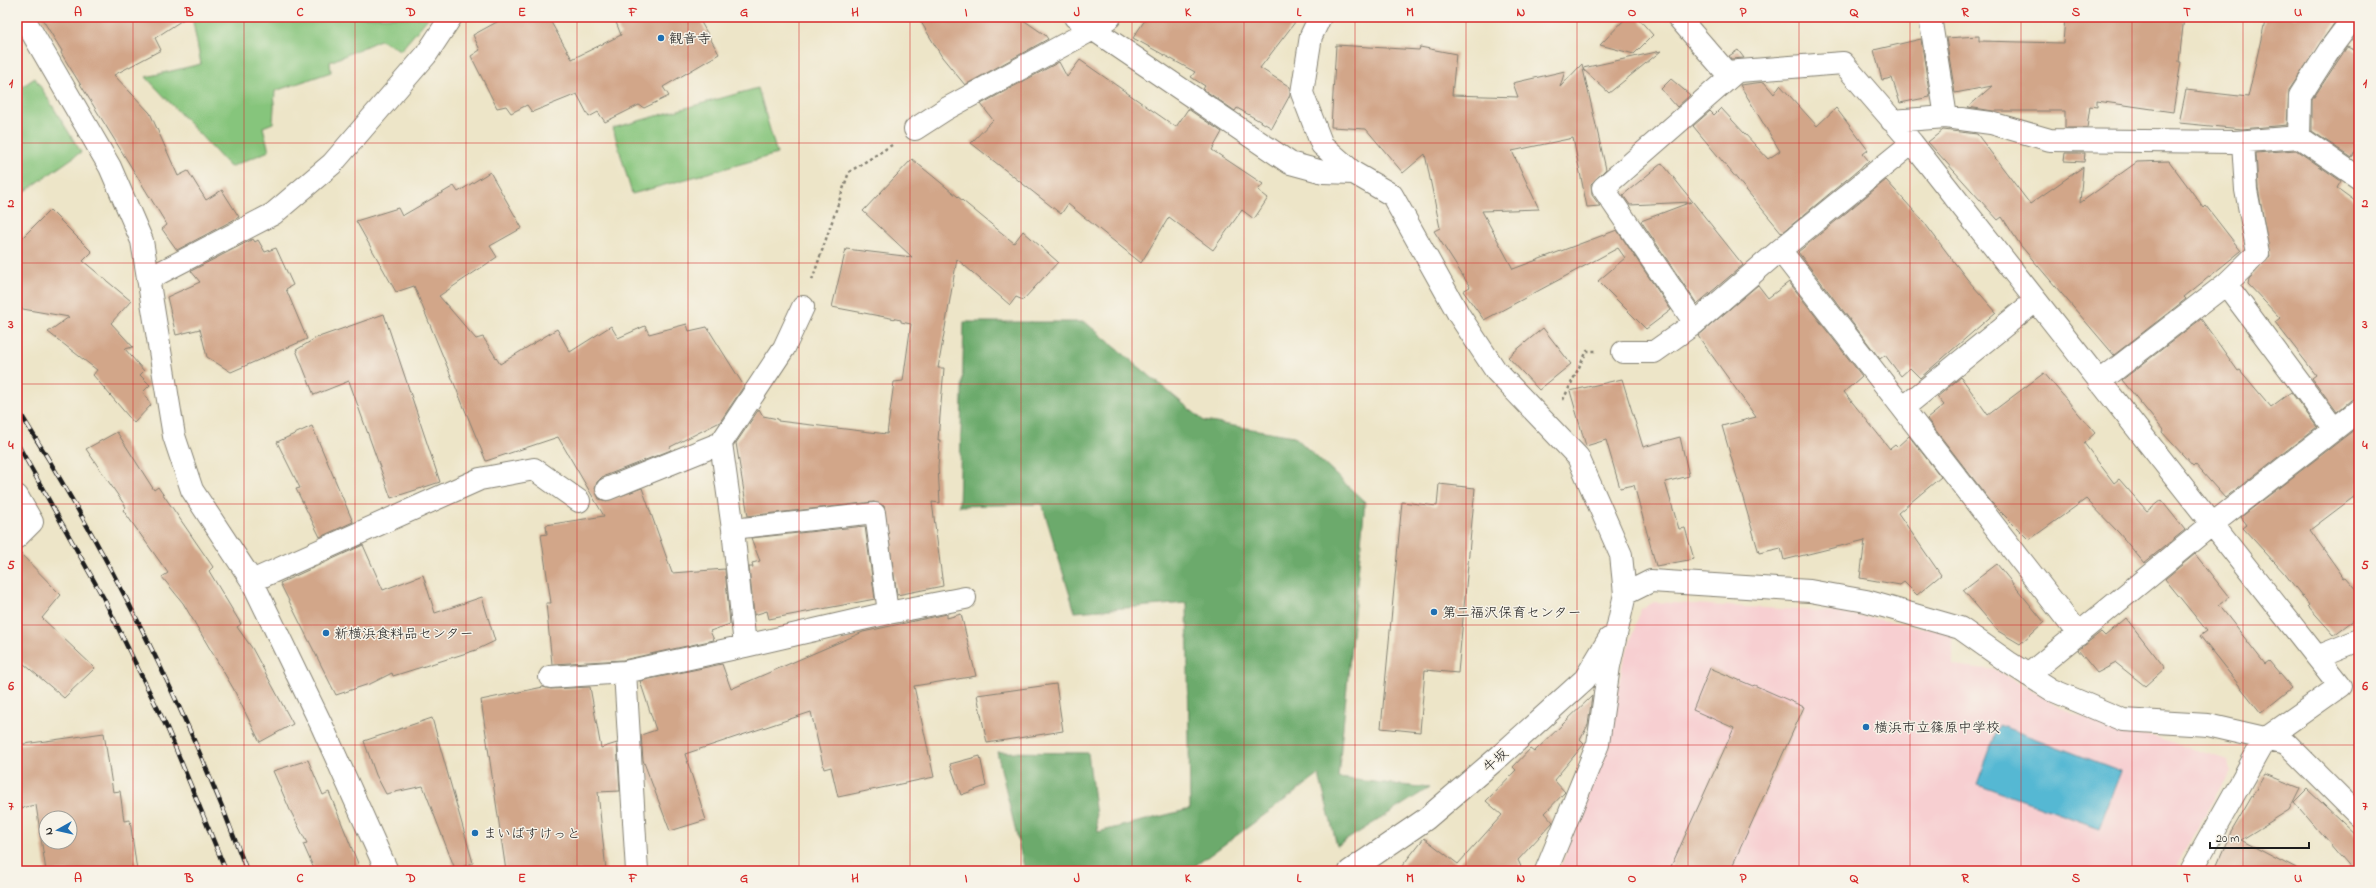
<svg xmlns="http://www.w3.org/2000/svg" width="2376" height="888" font-family="'Indie Flower','Klee One',sans-serif">
  <style>
    .built { fill: #f7cfd1 }
    .green { fill: #86c57c; stroke: #51704c }
    .forest { fill: #6caa6c; stroke: #446344 }
    .water { fill: #55b8d3; stroke: #386a78 }
    .building { fill: #d2a689; fill-rule: evenodd }
    .lines { fill: none; stroke-linecap: round; stroke-linejoin: round }
    .service-casing { stroke: #848072; stroke-width: 22 }
    .minor-casing { stroke: #848072; stroke-width: 24 }
    .path { stroke: #848072; stroke-width: 2.5; stroke-dasharray: 3 3; stroke-linecap: butt }
    .service { stroke: #fff; stroke-width: 20 }
    .minor { stroke: #fff; stroke-width: 22 }
    .rail-casing { stroke: #1c1c1c; stroke-width: 4.5 }
    .rail { stroke: #f7f3e8; stroke-width: 3; stroke-dasharray: 9; stroke-linecap: butt }
    .grid { fill: none; stroke: #d62828; stroke-width: 1; stroke-opacity: 0.55 }
    .poi-dot { fill: #1f6fb2; stroke: #f7f3e8; stroke-width: 1.5 }
    .labels { text-anchor: middle; stroke-width: 3; stroke-linejoin: round; paint-order: stroke }
    .poi-label { font-size: 14px; fill: #1c1c1c; stroke: #f7f3e8; text-anchor: start }
    .street-label { font-size: 14px; fill: #1c1c1c; stroke: #f7f3e8 }
    .neatline { fill: none; stroke: #d62828; stroke-width: 1.5 }
    .grid-label { font-size: 13px; text-anchor: middle; font-weight: bold; fill: #d62828 }
  </style>
  <rect width="100%" height="100%" fill="#f7f3e8"/>
  <filter id="ink" filterUnits="userSpaceOnUse"><feTurbulence type="fractalNoise" baseFrequency=".025" numOctaves="2"/><feDisplacementMap in="SourceGraphic" scale="8" xChannelSelector="R" yChannelSelector="G"/><feConvolveMatrix kernelMatrix="1 2 1 2 8 2 1 2 1" color-interpolation-filters="sRGB"/></filter>
  <filter id="wash" filterUnits="userSpaceOnUse"><feTurbulence type="fractalNoise" baseFrequency=".012" numOctaves="4" result="noise"/><feDisplacementMap in="SourceGraphic" scale="16" xChannelSelector="R" yChannelSelector="G"/><feGaussianBlur stdDeviation="0.9" result="paint"/><feColorMatrix in="noise" values="0 0 0 0 0 0 0 0 0 0 0 0 0 0 0 0 0 1.4 0 .05"/><feComposite in="paint" operator="in"/></filter>
  <g filter="url(#wash)">
    <rect width="100%" height="100%" fill="#ede5c8"/>
    <path class="built" d="M1654,602L1838,612L1953,633V665L1996,670L2071,713L2229,760L2231,771L2173,871H1559L1608,742L1623,662L1641,609Z"/>
    <path class="green" d="M192,17H429L401,50L380,40L330,62L331,72L275,91L273,123L263,127L269,151L230,167L146,77L201,64Z
      M35,78L81,152L17,197V90Z
      M758,88L777,154L632,194L613,128Z"/>
    <path class="forest" d="M964,322H1085L1204,421L1294,436L1365,502L1338,778L1429,788L1337,846L1319,775L1188,871H1025L997,752L1088,753L1098,832L1190,809L1187,603L1075,612L1042,504L959,506Z"/>
    <path class="water" d="M1999,725L2121,771L2099,828L1977,784Z"/>
    <g id="blocks">
      <path class="building" d="M41,17H187L155,38L161,50L114,75L150,113L178,176L188,171L206,200L222,190L239,217L177,250L162,229L167,225L61,53L62,51Z
        M506,17H548L572,59L621,35L614,17H698L719,54L663,87L669,96L644,108L639,105L605,122L598,112L589,117L577,94L532,112L527,105L511,113L506,106L497,108L471,56L480,50L473,35Z
        M918,17H1019L1045,35L1048,39L965,85L942,57Z
        M1147,17H1299L1260,68L1290,87V95L1272,128L1237,108L1235,111L1203,89L1205,86L1191,77L1195,72L1133,38Z
        M1627,17H1637L1653,35L1634,54L1600,45Z
        M2065,17H2184L2179,62H2181L2173,112L2097,101V107L2090,106L2087,128H2065V111H1993L1968,107L1992,86L1955,93L1946,38L1979,36V41L2063,43Z
        M2266,17H2336L2335,22L2289,90L2287,125L2242,129L2179,123L2186,90L2248,97Z
        M1921,39L1930,97L1900,103L1892,78L1882,80L1874,50Z
        M1336,45L1419,50L1420,47L1456,54L1452,95L1518,97L1513,83L1565,71L1560,87L1582,64L1583,68L1661,51L1609,93L1583,69L1606,169L1591,184L1592,195L1600,206L1587,207L1573,138L1512,151L1539,209L1482,211L1513,269L1617,230L1671,310L1646,329L1598,281L1625,258L1618,248L1484,320L1463,291L1470,287L1434,231L1440,228L1425,154L1403,173L1366,129L1331,127Z
        M2347,47L2359,52V143L2352,158L2312,131V100Z
        M1738,50L1744,58L1731,59L1729,56Z
        M1080,60L1176,127L1188,109L1222,132L1212,150L1263,184L1258,190L1268,198L1254,219L1242,210L1213,250L1169,217L1141,263L1068,204L1061,214L971,143L993,120L981,104L1059,62L1067,77Z
        M1671,79L1690,95L1677,107L1661,89Z
        M1764,82L1774,94L1780,85L1817,126L1836,108L1868,150L1863,154L1869,161L1782,233L1693,126L1710,111L1714,115L1721,108L1768,159L1780,151L1740,85Z
        M1943,130L1977,134L2030,204L2083,167L2080,203L2137,162L2169,161L2204,208L2206,206L2241,251L2184,297L2186,299L2114,355L2021,246L2002,217L1998,220L1928,142Z
        M2296,150L2341,181L2337,188L2359,204V398L2351,400L2337,412L2312,378L2316,375L2275,322L2280,318L2248,284L2249,279L2270,256L2258,188L2256,153Z
        M2065,153H2085L2084,162L2064,161Z
        M912,159L1014,243L1023,231L1058,262L1023,300L1016,297L1010,305L957,259L938,368H944L938,440H940L938,467L940,503L932,502L943,586L897,595L884,506L874,502L748,516L736,443L759,409L763,416L778,419V421L887,434L894,382L903,381L911,324L901,322V320L832,307L846,249L912,257L863,211Z
        M1662,163L1743,265L1697,304L1641,221L1691,202L1630,205L1623,195Z
        M490,172L522,228L490,246L497,257L439,296L476,339L483,337L500,364L557,329L570,352L611,326L618,338L645,326L649,334L687,324L689,331L707,327L744,386L720,422L670,447L671,450L602,477L597,482L595,488L599,499L606,501L642,488L672,573L725,569L730,624L710,631L714,640L623,660L552,664L546,603H551L541,535L547,534L546,525L604,516L558,437L486,461L414,286L396,292L356,221L398,208L402,216L454,186L458,192Z
        M1886,180L1923,221L1967,279L1996,312L1920,378L1910,368L1901,376L1885,355L1880,359L1798,252Z
        M50,210L92,252L83,261L131,301L111,323L133,347L125,349L144,371L140,375L150,385L143,392L151,405L134,423L93,375L97,370L48,332L69,317L17,308V243Z
        M253,239L255,242L258,240L265,252L276,248L293,285L286,289L307,339L231,372L207,357L200,329L176,335L167,297L200,282L191,271Z
        M1789,282L1862,376L1844,392L1890,449L1895,445L1897,447L1909,436L1941,477L1898,513L1941,575L1917,595L1904,582L1900,585L1860,578L1865,540L1784,560L1781,548L1759,553L1722,426L1756,417L1698,336L1758,285L1768,298Z
        M384,314L440,482L391,498L349,381L314,395L296,350L316,338Z
        M2201,319L2238,371L2240,370L2271,407L2291,392L2317,427L2225,498L2195,464L2193,466L2162,432L2163,430L2122,380Z
        M1543,328L1571,364L1539,390L1508,357Z
        M2044,373L2095,433L2084,443L2114,483L2119,479L2147,511L2161,500L2185,530L2144,563L2119,533L2086,499L2029,540L1992,503L1927,419L1944,405L1937,397L1961,377L1988,415Z
        M1622,379L1643,447L1680,437L1689,476L1665,482L1679,529L1685,528L1694,559L1656,566L1634,485L1620,488L1606,440L1586,446L1570,391Z
        M312,426L353,522L320,537L296,489L300,488L277,442Z
        M2359,426V493L2310,530L2344,578L2346,577L2359,592V616L2334,635L2308,606L2309,605L2285,574L2243,528L2247,525L2241,517Z
        M117,432L154,490L158,487L213,567L209,571L241,624L237,627L252,648L293,724L260,742L233,688L183,603L162,577L168,573L123,510L126,507L86,449Z
        M1439,484L1475,488L1458,673L1425,670L1420,732L1381,728L1402,502L1437,506Z
        M865,526L875,599L769,619L767,611L754,615L749,567H753L752,563L760,561L751,538Z
        M363,545L383,590L423,575L435,613L482,597L495,641L476,650L393,676L392,673L372,683L336,695L280,583Z
        M17,550L61,595L42,618L95,668L64,698L17,658Z
        M2195,554L2229,597L2219,605L2265,664L2269,661L2292,688L2261,713L2200,636L2207,631L2165,579Z
        M1997,564L2044,622L2020,644L1998,631L1963,590Z
        M947,614V618L961,614L976,676L914,686L934,777L838,797L831,767L824,769L811,712L685,754L706,820L670,831L643,760L641,735L656,730L640,681L722,664L731,689L863,632Z
        M2126,618L2165,668L2145,686L2116,663L2097,673L2078,650L2101,632L2105,636Z
        M1710,668L1753,686L1754,685L1804,707L1730,871H1669L1734,728L1693,710Z
        M1056,684L1063,731L987,743L977,695Z
        M543,687L551,689L590,687L601,748L617,743L620,791L598,792L606,871H506L481,700Z
        M1592,696L1588,725L1580,740L1584,744L1554,780L1565,792L1545,813L1553,822L1518,860L1523,871H1398L1424,838L1458,864L1502,815L1486,801L1516,770L1513,767L1530,749L1534,752Z
        M432,718L473,863L455,869L423,786L386,794L376,775L364,741Z
        M104,733L113,792L120,791L124,821L130,820L137,871H46L36,805L17,809V745ZM46,818H70V842H46Z
        M980,756L986,786L961,795L950,764Z
        M308,760L323,795L329,792L361,871H315L303,844L307,843L290,810L273,771Z
        M2265,774L2300,788L2289,810L2241,840L2300,871H2214L2230,834Z
        M2307,789L2359,838V871H2353L2294,802Z"/>
    </g>
  </g>
  <g filter="url(#ink)">
    <use href="#blocks" fill-opacity="0" stroke="#848072" stroke-width="1"/>
    <g class="lines">
      <defs>
        <path id="service" d="M733,529L875,513L888,613"/>
        <path id="minor" d="M23,17L110,167L142,241L174,436L192,490L252,581L322,726L387,871
          M1075,17L1290,163L1323,172L1354,173L1392,195L1459,315L1496,371L1578,457L1621,555L1625,594L1609,666L1598,744L1546,871
          M1320,17L1311,36L1302,93L1322,145L1354,173
          M1678,17L1726,72L1843,63L1912,143L2317,657L2359,640
          M1930,17L1946,117
          M1737,71L1603,188L1695,323L1780,250L1912,143
          M1892,121L1946,117L1991,123L2050,140L2235,142L2299,137L2359,178
          M915,129L946,109L1093,29L1110,17
          M2299,137L2300,96L2330,49L2354,17
          M1780,250L2079,635
          M148,279L273,214L332,164L426,55L451,17
          M2226,284L2334,429
          M1623,352H1654L1695,323
          M2099,382L2226,284L2258,253L2246,190L2243,142
          M1903,408L2035,301
          M607,489L721,443L784,348L803,307
          M17,496L32,522L17,537
          M252,581L480,479L534,469L579,501
          M1625,594L1651,581L1810,591L1866,601L1960,628L2008,662L2052,690L2123,720L2208,725L2286,743L2359,816
          M745,646L888,613L965,598
          M625,672L637,871
          M2028,675L2211,525L2359,410
          M550,677L625,672L745,646L733,529L721,443
          M1350,871L1426,819L1501,755L1585,679L1609,639
          M2191,871L2265,739L2340,686L2317,657"/>
      </defs>
      <use href="#service" class="service-casing"/>
      <use href="#minor" class="minor-casing"/>
      <path class="path" d="M812,280L849,172L892,145
        M1563,400L1587,351H1596"/>
      <use href="#service" class="service"/>
      <use href="#minor" class="minor"/>
      <defs>
        <path id="rail" d="M17,408C109,554 187,709 247,871
          M17,443L103,597L168,730L226,871"/>
      </defs>
      <use href="#rail" class="rail-casing"/>
      <use href="#rail" class="rail"/>
    </g>
  </g>
  <path class="grid" d="M133,17V871M244,17V871M355,17V871M466,17V871M577,17V871M688,17V871M799,17V871M910,17V871M1021,17V871M1132,17V871M1244,17V871M1355,17V871M1466,17V871M1577,17V871M1688,17V871M1799,17V871M1910,17V871M2021,17V871M2132,17V871M2243,17V871M17,143H2359M17,263H2359M17,384H2359M17,504H2359M17,625H2359M17,745H2359"/>
  <g class="poi-dot">
    <circle cx="661" cy="38" r="4"/>
    <circle cx="1434" cy="612" r="4"/>
    <circle cx="326" cy="633" r="4"/>
    <circle cx="1866" cy="727" r="4"/>
    <circle cx="475" cy="833" r="4"/>
  </g>
  <g class="labels">
    <g class="poi-label">
      <text x="669" y="43">観音寺</text>
      <text x="1442" y="617">第二福沢保育センター</text>
      <text x="334" y="638">新横浜食料品センター</text>
      <text x="1874" y="732">横浜市立篠原中学校</text>
      <text x="483" y="838">まいばすけっと</text>
    </g>
    <g class="street-label">
      <text transform="translate(1495 760) rotate(-41)" y="5">牛坂</text>
    </g>
  </g>
  <rect width="2376" height="888" fill="none" stroke="#f7f3e8" stroke-width="44"/>
  <g transform="translate(58 830) rotate(262)"><circle r="19" fill="#f7f3e8" stroke="#9f9d96"/>
  <path d="M0-3L7 15L0 10L-7 15Z" fill="#1f6fb2"/>
  <text y="-6" font-size="11" font-weight="bold" text-anchor="middle" fill="#1c1c1c">N</text>
  </g>
  <path d="M2210 842v6h99v-6" fill="none" stroke="#1c1c1c" stroke-width="2"/>
  <text x="2216" y="842" font-size="12" fill="#1c1c1c" stroke="#f7f3e8" stroke-width="3" paint-order="stroke">20 m</text>
  <rect x="22" y="22" width="2332" height="844" class="neatline"/>
  <g class="grid-label">
    <text x="78" y="16">A</text>
    <text x="189" y="16">B</text>
    <text x="300" y="16">C</text>
    <text x="411" y="16">D</text>
    <text x="522" y="16">E</text>
    <text x="633" y="16">F</text>
    <text x="744" y="16">G</text>
    <text x="855" y="16">H</text>
    <text x="966" y="16">I</text>
    <text x="1077" y="16">J</text>
    <text x="1188" y="16">K</text>
    <text x="1299" y="16">L</text>
    <text x="1410" y="16">M</text>
    <text x="1521" y="16">N</text>
    <text x="1632" y="16">O</text>
    <text x="1743" y="16">P</text>
    <text x="1854" y="16">Q</text>
    <text x="1965" y="16">R</text>
    <text x="2076" y="16">S</text>
    <text x="2187" y="16">T</text>
    <text x="2298" y="16">U</text>
    <text x="11" y="87">1</text>
    <text x="2365" y="87">1</text>
    <text x="11" y="207">2</text>
    <text x="2365" y="207">2</text>
    <text x="11" y="328">3</text>
    <text x="2365" y="328">3</text>
    <text x="11" y="449">4</text>
    <text x="2365" y="449">4</text>
    <text x="11" y="569">5</text>
    <text x="2365" y="569">5</text>
    <text x="11" y="690">6</text>
    <text x="2365" y="690">6</text>
    <text x="11" y="810">7</text>
    <text x="2365" y="810">7</text>
    <text x="78" y="882">A</text>
    <text x="189" y="882">B</text>
    <text x="300" y="882">C</text>
    <text x="411" y="882">D</text>
    <text x="522" y="882">E</text>
    <text x="633" y="882">F</text>
    <text x="744" y="882">G</text>
    <text x="855" y="882">H</text>
    <text x="966" y="882">I</text>
    <text x="1077" y="882">J</text>
    <text x="1188" y="882">K</text>
    <text x="1299" y="882">L</text>
    <text x="1410" y="882">M</text>
    <text x="1521" y="882">N</text>
    <text x="1632" y="882">O</text>
    <text x="1743" y="882">P</text>
    <text x="1854" y="882">Q</text>
    <text x="1965" y="882">R</text>
    <text x="2076" y="882">S</text>
    <text x="2187" y="882">T</text>
    <text x="2298" y="882">U</text>
  </g>
</svg>
